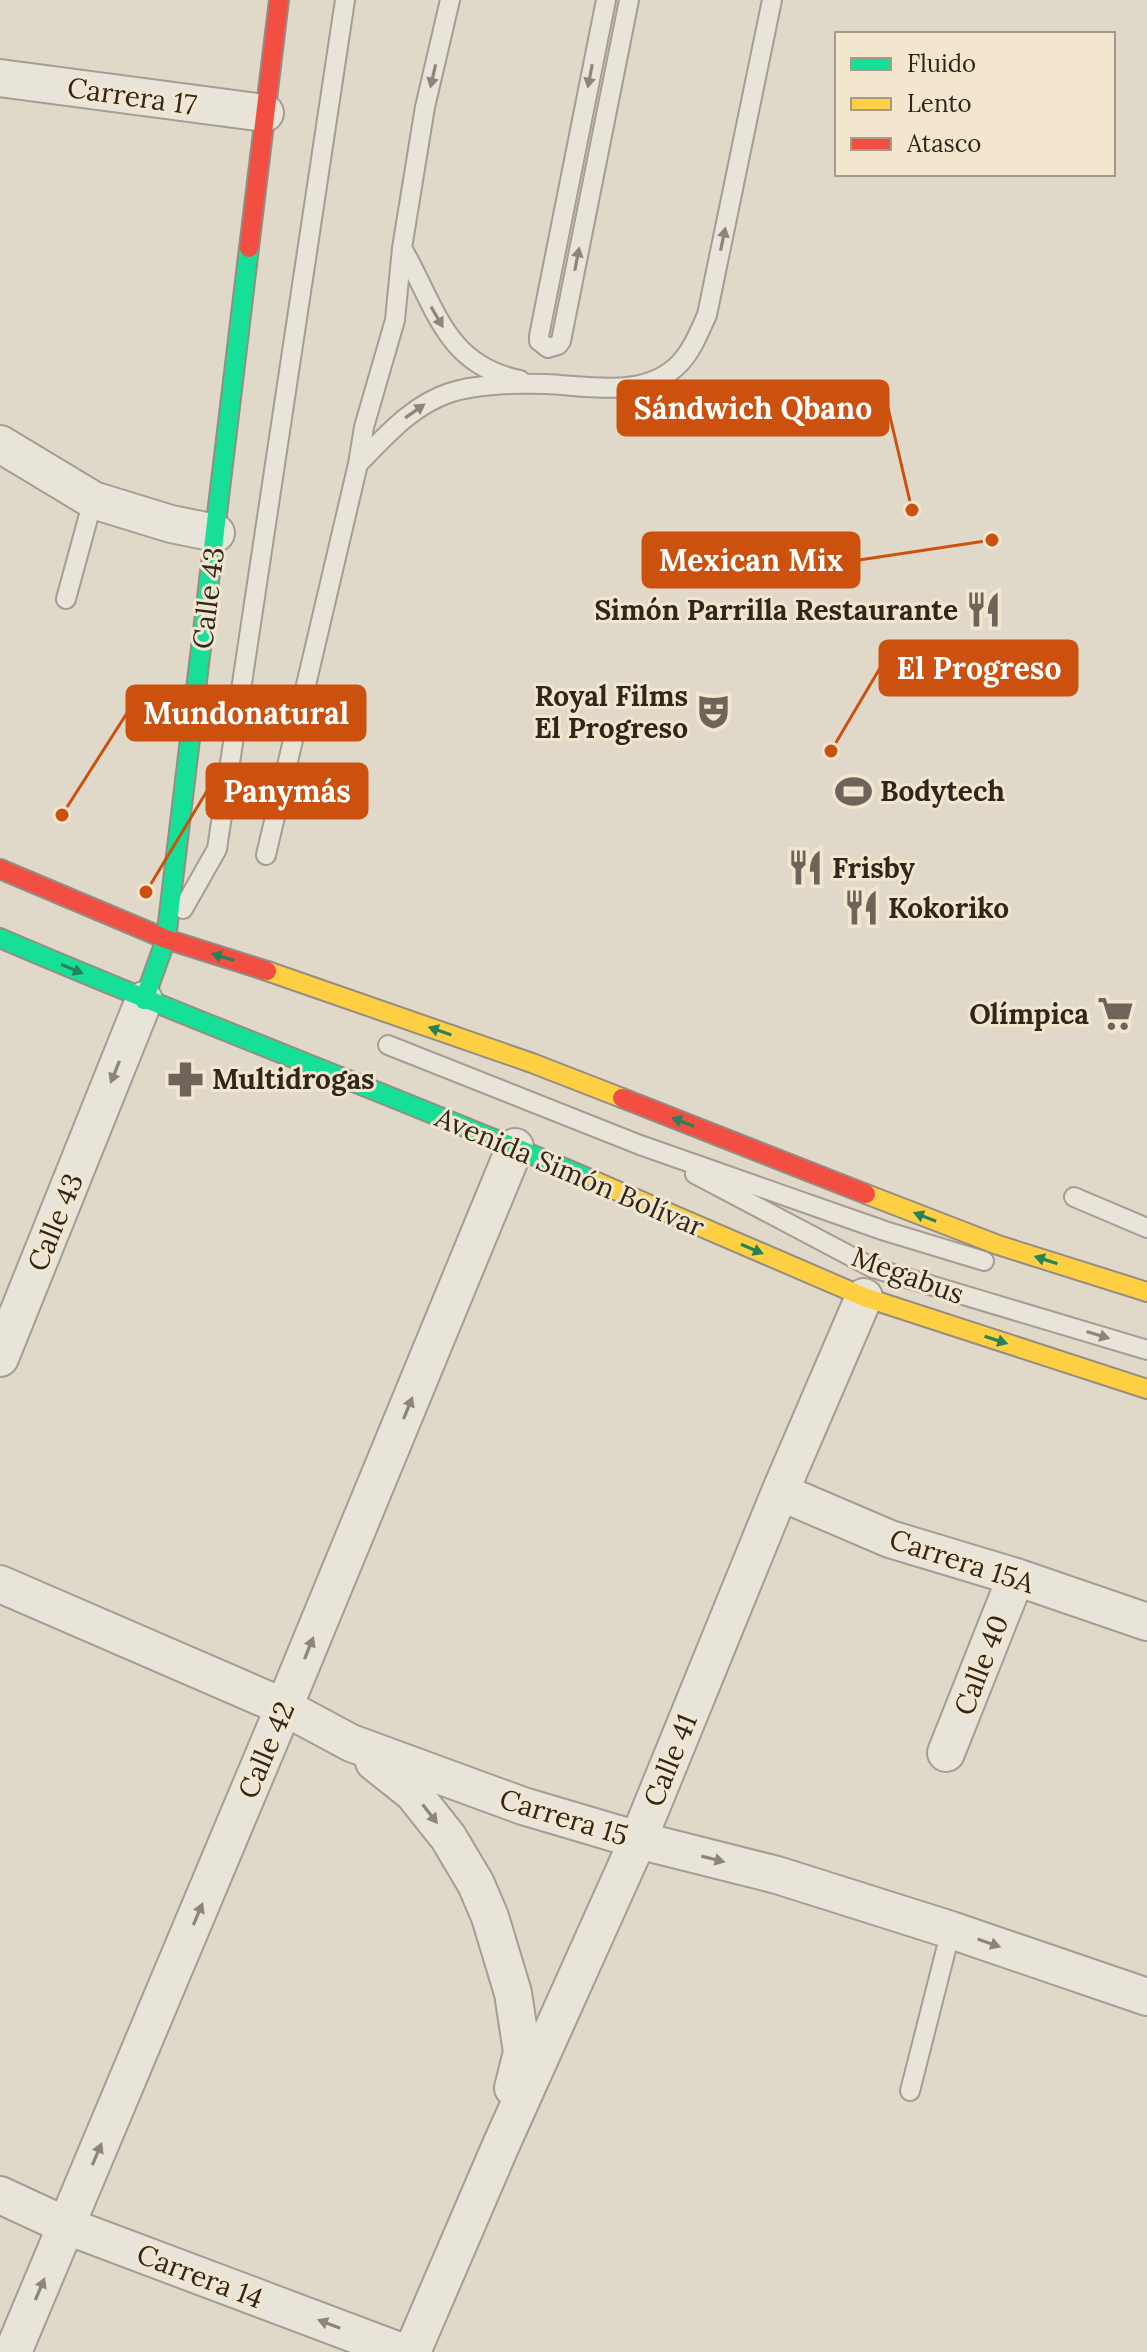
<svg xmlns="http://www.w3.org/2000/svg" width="1147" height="2352" font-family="Lora,serif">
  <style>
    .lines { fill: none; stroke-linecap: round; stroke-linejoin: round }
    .lane-casing { stroke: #a59d93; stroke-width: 22 }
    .street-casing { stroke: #a59d93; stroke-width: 40 }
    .fast-casing { stroke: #948d83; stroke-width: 22 }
    .slow-casing { stroke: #948d83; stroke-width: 22 }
    .jam-casing { stroke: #948d83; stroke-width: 22 }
    .lane { stroke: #e8e4da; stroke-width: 18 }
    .street { stroke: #e8e4da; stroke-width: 36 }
    .fast { stroke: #16e098; stroke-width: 18 }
    .slow { stroke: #ffcf43; stroke-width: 18 }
    .jam { stroke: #f24e42; stroke-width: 18 }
    .oneway { fill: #8d857b }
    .oneway2 { fill: #24835a }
    .labels { text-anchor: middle; stroke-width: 6; stroke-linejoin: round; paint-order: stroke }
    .street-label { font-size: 28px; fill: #32261c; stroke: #f2e7ce }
    .poi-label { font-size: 28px; font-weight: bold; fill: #32261c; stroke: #f2e7ce; text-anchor: start }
    .leader { fill: none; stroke: #cd510e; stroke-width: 3 }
    .callout-dot { fill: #cd510e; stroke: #f2e7ce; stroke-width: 3 }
    .callout { fill: #cd510e; stroke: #cd510e; stroke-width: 3 }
    .callout-label { font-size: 30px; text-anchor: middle; font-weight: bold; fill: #fff }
  </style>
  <rect width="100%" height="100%" fill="#e0d8c9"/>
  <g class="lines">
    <defs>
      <path id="lane" d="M606,0L539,336V341L548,348L558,345L561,341L629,0
        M402,248C435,304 444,365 520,380
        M358,464C386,436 411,406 449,393C475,384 518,383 546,384C590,386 646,399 680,363C693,349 699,332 707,315L772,0
        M66,599L93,500
        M266,855L358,464L364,427L395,320L402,248L425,107L450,0
        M183,909L217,849L345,0
        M388,1045L640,1145L885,1231L984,1261
        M695,1174L873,1268L1147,1350
        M1074,1197L1147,1228
        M910,2091L951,1930"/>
      <path id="street" d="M0,78L265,113
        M0,444L93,500L171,524L216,533
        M0,1358L144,1000
        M780,1492L890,1539L1016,1577L1147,1622
        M0,1584L284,1707L351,1743L523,1806L638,1840L777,1875L951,1930L1147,1997
        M946,1753L1016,1577
        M374,1762L413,1793L448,1837L476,1884L490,1917L513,1993L522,2052L513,2088
        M0,2195L67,2226L402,2352
        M13,2352L284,1707L515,1147
        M412,2352L501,2145L638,1840L780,1492L864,1297"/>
      <path id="fast" d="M0,938C197,1023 399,1097 597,1182
        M144,1000L166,939L249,248"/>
      <path id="slow" d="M267,971L532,1063L622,1098
        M597,1182L864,1297L1147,1389
        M866,1194L998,1245L1147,1292"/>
      <path id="jam" d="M249,248L279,0
        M0,869L166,939L267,971
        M622,1098L866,1194"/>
    </defs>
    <use href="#lane" class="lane-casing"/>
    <use href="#street" class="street-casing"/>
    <use href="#fast" class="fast-casing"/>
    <use href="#slow" class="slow-casing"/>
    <use href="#jam" class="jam-casing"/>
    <use href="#lane" class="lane"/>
    <use href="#street" class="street"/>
    <use href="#fast" class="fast"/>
    <use href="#slow" class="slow"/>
    <use href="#jam" class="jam"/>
  </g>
  <defs><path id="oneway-solid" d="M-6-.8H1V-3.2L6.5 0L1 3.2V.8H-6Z" transform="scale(2)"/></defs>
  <g class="oneway">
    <use href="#oneway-solid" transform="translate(433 76) rotate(103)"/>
    <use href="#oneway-solid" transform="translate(590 76) rotate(101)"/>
    <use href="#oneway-solid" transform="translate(723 239) rotate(-78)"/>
    <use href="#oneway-solid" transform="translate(577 259) rotate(-79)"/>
    <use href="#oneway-solid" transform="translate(437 317) rotate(60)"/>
    <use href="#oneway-solid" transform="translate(415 411) rotate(-35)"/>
    <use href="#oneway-solid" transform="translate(115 1072) rotate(112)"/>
    <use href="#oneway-solid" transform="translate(1098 1335) rotate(17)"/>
    <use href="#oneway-solid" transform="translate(408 1408) rotate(-68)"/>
    <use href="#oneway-solid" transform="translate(309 1648) rotate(-68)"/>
    <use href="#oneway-solid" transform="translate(430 1814) rotate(52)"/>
    <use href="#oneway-solid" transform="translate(713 1859) rotate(14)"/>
    <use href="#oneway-solid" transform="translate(198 1914) rotate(-67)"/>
    <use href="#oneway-solid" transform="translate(989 1943) rotate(19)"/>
    <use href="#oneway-solid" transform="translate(97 2154) rotate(-67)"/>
    <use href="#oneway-solid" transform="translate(40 2289) rotate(-67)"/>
    <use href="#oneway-solid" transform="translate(329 2324) rotate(-159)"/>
  </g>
  <g class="oneway2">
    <use href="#oneway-solid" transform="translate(223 957) rotate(-163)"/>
    <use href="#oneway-solid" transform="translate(72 969) rotate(23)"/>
    <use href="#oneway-solid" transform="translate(440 1031) rotate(-161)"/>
    <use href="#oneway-solid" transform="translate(683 1122) rotate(-158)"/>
    <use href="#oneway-solid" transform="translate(925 1217) rotate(-159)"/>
    <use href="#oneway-solid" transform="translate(752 1249) rotate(23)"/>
    <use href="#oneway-solid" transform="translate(1046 1260) rotate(-162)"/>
    <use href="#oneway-solid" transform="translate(996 1340) rotate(18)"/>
  </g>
  <defs>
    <symbol id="restaurant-bare" viewBox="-9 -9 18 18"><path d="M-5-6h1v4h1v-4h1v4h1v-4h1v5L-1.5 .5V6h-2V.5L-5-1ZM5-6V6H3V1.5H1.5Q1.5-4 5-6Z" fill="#6f6459" stroke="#f2e7ce" stroke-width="2.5" paint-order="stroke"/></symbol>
    <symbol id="theatre-bare" viewBox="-9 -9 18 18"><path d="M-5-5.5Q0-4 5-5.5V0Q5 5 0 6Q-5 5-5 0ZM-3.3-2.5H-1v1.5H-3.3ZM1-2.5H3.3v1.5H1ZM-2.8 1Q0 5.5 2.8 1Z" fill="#6f6459" stroke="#f2e7ce" stroke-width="2.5" paint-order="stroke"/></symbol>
    <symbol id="stadium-bare" viewBox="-9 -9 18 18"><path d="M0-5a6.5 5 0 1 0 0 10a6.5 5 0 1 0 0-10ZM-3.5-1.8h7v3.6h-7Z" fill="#6f6459" stroke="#f2e7ce" stroke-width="2.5" paint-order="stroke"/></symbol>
    <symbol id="supermarket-bare" viewBox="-9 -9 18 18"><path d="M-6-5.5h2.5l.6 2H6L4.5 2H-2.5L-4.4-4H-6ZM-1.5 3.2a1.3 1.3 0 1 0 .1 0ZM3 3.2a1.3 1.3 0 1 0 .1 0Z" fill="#6f6459" stroke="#f2e7ce" stroke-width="2.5" paint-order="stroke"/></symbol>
    <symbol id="pharmacy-bare" viewBox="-9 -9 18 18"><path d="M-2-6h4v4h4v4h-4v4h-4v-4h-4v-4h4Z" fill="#6f6459" stroke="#f2e7ce" stroke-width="2.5" paint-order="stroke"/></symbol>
  </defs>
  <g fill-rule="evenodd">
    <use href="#restaurant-bare" x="958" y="584" width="51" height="51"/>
    <use href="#theatre-bare" x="688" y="686" width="51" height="51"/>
    <use href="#stadium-bare" x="828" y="766" width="51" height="51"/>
    <use href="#restaurant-bare" x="780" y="842" width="51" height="51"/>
    <use href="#restaurant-bare" x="836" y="882" width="51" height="51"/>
    <use href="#supermarket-bare" x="1090" y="988" width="51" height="51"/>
    <use href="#pharmacy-bare" x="160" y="1054" width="51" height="51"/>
  </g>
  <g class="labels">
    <g class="street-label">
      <text transform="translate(132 96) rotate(8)" y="10">Carrera 17</text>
      <text transform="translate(208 598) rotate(-83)" y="10">Calle 43</text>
      <text transform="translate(570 1172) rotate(23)" y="10">Avenida Simón Bolívar</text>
      <text transform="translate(55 1222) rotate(-68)" y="10">Calle 43</text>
      <text transform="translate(908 1275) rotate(20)" y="10">Megabus</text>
      <text transform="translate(962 1561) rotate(18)" y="10">Carrera 15A</text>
      <text transform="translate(981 1665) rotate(-69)" y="10">Calle 40</text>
      <text transform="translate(266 1750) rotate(-67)" y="10">Calle 42</text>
      <text transform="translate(670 1760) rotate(-68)" y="10">Calle 41</text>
      <text transform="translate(564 1817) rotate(17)" y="10">Carrera 15</text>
      <text transform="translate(200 2276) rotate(21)" y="10">Carrera 14</text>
    </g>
    <g class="poi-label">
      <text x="958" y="620" text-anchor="end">Simón Parrilla Restaurante</text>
      <text x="688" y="706" text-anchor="end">Royal Films<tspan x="688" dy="32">El Progreso</tspan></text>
      <text x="880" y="801">Bodytech</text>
      <text x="832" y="878">Frisby</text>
      <text x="888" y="918">Kokoriko</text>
      <text x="1089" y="1024" text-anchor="end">Olímpica</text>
      <text x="212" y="1089">Multidrogas</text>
    </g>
  </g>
  <path class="leader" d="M912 510L888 408M992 540L859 560M831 751L880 668M62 815L127 713M146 892L207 791"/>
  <g class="callout-dot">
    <circle cx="912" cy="510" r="8"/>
    <circle cx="992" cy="540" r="8"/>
    <circle cx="831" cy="751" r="8"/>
    <circle cx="62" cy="815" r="8"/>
    <circle cx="146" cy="892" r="8"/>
  </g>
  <g class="callout">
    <rect x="618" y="381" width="270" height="54" rx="8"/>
    <rect x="643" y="533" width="216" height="54" rx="8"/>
    <rect x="880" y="641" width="197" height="54" rx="8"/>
    <rect x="127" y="686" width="238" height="54" rx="8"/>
    <rect x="207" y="764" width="160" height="54" rx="8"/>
  </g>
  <g class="callout-label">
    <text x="753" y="419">Sándwich Qbano</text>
    <text x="751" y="571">Mexican Mix</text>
    <text x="979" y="679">El Progreso</text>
    <text x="246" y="724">Mundonatural</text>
    <text x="287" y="802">Panymás</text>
  </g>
  <rect x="835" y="32" width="280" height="144" fill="#f2e7ce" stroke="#a59a87" stroke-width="2"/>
  <rect x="851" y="58" width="40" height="12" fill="#16e098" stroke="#a59a87" stroke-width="2"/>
  <text x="907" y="72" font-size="24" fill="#32261c">Fluido</text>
  <rect x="851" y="98" width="40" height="12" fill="#ffcf43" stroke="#a59a87" stroke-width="2"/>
  <text x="907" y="112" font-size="24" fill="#32261c">Lento</text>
  <rect x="851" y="138" width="40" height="12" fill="#f24e42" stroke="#a59a87" stroke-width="2"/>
  <text x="907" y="152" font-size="24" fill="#32261c">Atasco</text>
</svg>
